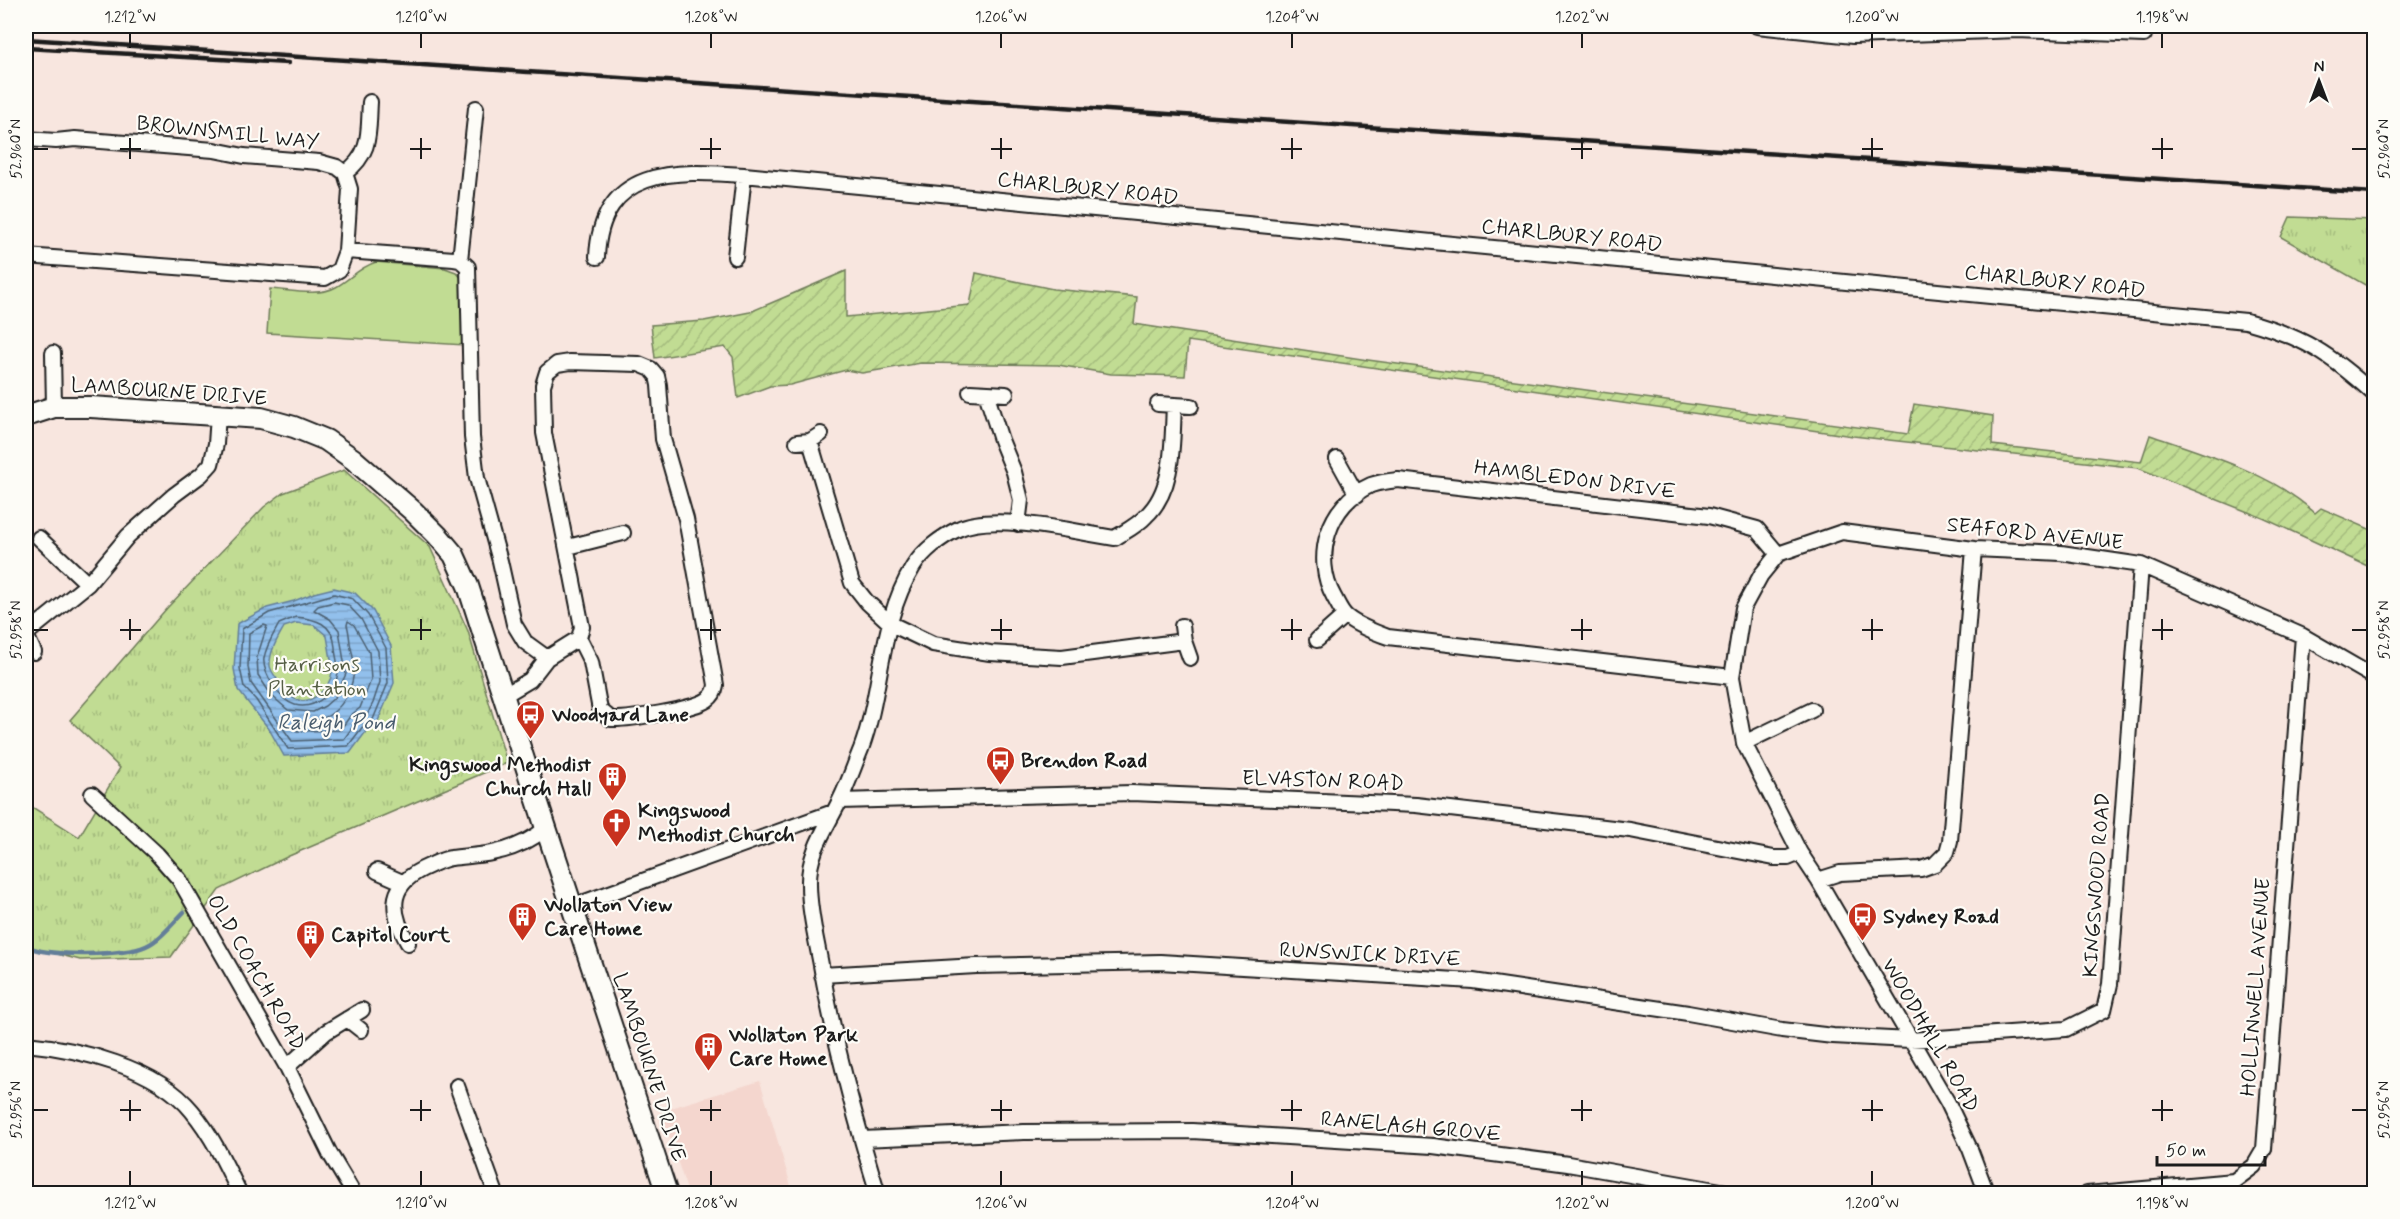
<svg xmlns="http://www.w3.org/2000/svg" width="2400" height="1219" font-family="Mynerve,sans-serif">
  <style>
    .built { fill: #f4d6ce }
    .grass { fill: #c1dc93; stroke: #6e7c58; stroke-width: 1.5 }
    .park { fill: url(#park-tufts); stroke: #6e7c58; stroke-width: 1.5 }
    .garden { fill: url(#garden-furrows); stroke: #6e7c58; stroke-width: 1.5 }
    .water { fill: url(#water-rules); stroke: #637e99; stroke-width: 1.5; fill-rule: evenodd }
    .lines { fill: none; stroke-linecap: round; stroke-linejoin: round }
    .shore { stroke: #4b5e6f; stroke-width: 1.5 }
    .stream { stroke: #637e99; stroke-width: 4.5 }
    .street-casing { stroke: #1c1c1c; stroke-width: 18 }
    .secondary-casing { stroke: #1c1c1c; stroke-width: 24 }
    .street { stroke: #fdfcf7; stroke-width: 14 }
    .secondary { stroke: #fdfcf7; stroke-width: 20 }
    .rail { stroke: #1c1c1c; stroke-width: 4.5 }
    .ticks { fill: none; stroke: #1c1c1c; stroke-width: 2 }
    .labels { text-anchor: middle; stroke-width: 4.5; stroke-linejoin: round; paint-order: stroke }
    .street-label { font-size: 21px; fill: #1c1c1c; stroke: #fdfcf7 }
    .park-label { font-size: 21px; fill: #565f46; stroke: #fdfcf7 }
    .poi-label { font-size: 21px; font-weight: bold; fill: #1c1c1c; stroke: #fdfcf7; text-anchor: start }
    .water-label { font-size: 22px; font-style: italic; fill: #4b5e6f; stroke: #fdfcf7 }
    .neatline { fill: none; stroke: #1c1c1c; stroke-width: 2 }
    .ticks-label { font-size: 15px; text-anchor: middle; fill: #1c1c1c }
  </style>
  <defs>
    <pattern id="park-tufts" width="24" height="20" patternUnits="userSpaceOnUse" patternTransform="scale(1.5)"><rect width="24" height="20" fill="#c1dc93"/><path d="M3 7l-1-3M5 7V3M7 7l1-3M15 17l-1-3M17 17v-4M19 17l1-3" fill="none" stroke="#a5bc7e"/></pattern>
    <pattern id="garden-furrows" width="10" height="10" patternUnits="userSpaceOnUse" patternTransform="scale(1.5)"><rect width="10" height="10" fill="#c1dc93"/><path d="M-1 1l2-2M0 10L10 0M9 11l2-2" fill="none" stroke="#a5bc7e"/></pattern>
    <pattern id="water-rules" width="6" height="5" patternUnits="userSpaceOnUse" patternTransform="scale(1.5)"><rect width="6" height="5" fill="#92c0ec"/><path d="M0 2.5h6" fill="none" stroke="#7da4ca"/></pattern>
  </defs>
  <rect width="100%" height="100%" fill="#f8e6df"/>
  <filter id="ink" filterUnits="userSpaceOnUse"><feTurbulence type="fractalNoise" baseFrequency=".0167" numOctaves="2"/><feDisplacementMap in="SourceGraphic" scale="12" xChannelSelector="R" yChannelSelector="G"/><feConvolveMatrix kernelMatrix="1 2 1 2 8 2 1 2 1" color-interpolation-filters="sRGB"/></filter>
  <g filter="url(#ink)">
    <path class="built" d="M760,1081L793,1193H688L661,1111Z"/>
    <path class="grass" d="M376,262L445,268L456,272L464,281L465,345L267,333L270,289C289,290 319,297 336,287C350,279 360,267 376,262Z"/>
    <path class="park" d="M2290,217L2374,220V290L2281,237Z
      M344,470L430,547L468,631L507,763L289,856L219,890L171,957L80,960L26,946V803L79,837L120,768L70,720L167,608L264,507L283,493Z"/>
    <path class="garden" d="M846,271V317L970,305L976,273L1053,289L1137,297L1134,324L1368,360L1908,434L1914,404L1993,416L1992,445L2141,462L2150,435C2205,454 2272,473 2315,513L2321,508L2374,531V569L2263,518L2138,468L1853,436L1188,341L1185,376L1111,374L1058,365L921,363L862,373L846,370L790,385L770,386L738,398L733,357L725,347L655,358L651,325L704,321L750,312Z"/>
    <path class="water" d="M334,588L355,593L373,611L391,646L394,683L375,728L368,729L350,753L284,756L269,729L238,690L234,669L237,624L267,608L294,601L314,593ZM296,623L314,625L327,636C328,643 333,667 332,672C330,688 312,706 295,699C289,696 282,687 279,682C276,677 271,672 270,666C269,652 278,638 284,627Z"/>
    <g class="lines">
      <path class="shore" d="M334,594L353,599L368,615L386,648L388,683L372,722L364,725L348,746L288,749L256,700L244,687L240,668L242,629L269,613Z
        M334,602L348,605L361,619L378,651L380,682L373,703L367,715L357,721L344,739L292,741L251,683L248,667L249,633L264,625L267,626L257,657L258,675L272,696L288,710L313,712L325,706L335,697L346,674L339,630L330,619L314,610L318,606Z
        M296,617C316,619 333,623 335,647C335,656 339,664 338,673C335,693 315,710 295,705C280,701 262,672 264,658C266,646 273,635 279,624Z
        M348,621L354,625L369,652L371,680L360,708L351,715L340,730L297,731L293,725L294,722C300,721 306,723 312,722C345,715 359,681 352,652C349,643 350,634 347,625Z"/>
      <path class="stream" d="M26,946C46,957 125,956 146,946C160,940 173,923 184,912"/>
      <defs>
        <path id="street" d="M1757,26L1853,36L2018,30L2144,35
          M26,139L56,141L75,139L214,150L244,156L319,162L337,167L345,173L350,189L346,251L339,270L325,278L26,256
          M345,173C372,153 368,133 370,102
          M346,251L454,259L460,260L468,267L472,437L477,478L500,561L514,624L525,642L547,658L530,680L503,696
          M597,257C601,167 674,170 744,175L2246,321C2304,337 2330,354 2374,394
          M735,257L744,175
          M460,260L476,108
          M53,353L54,407
          M970,392L1006,394
          M986,393L1001,440L1014,472L1021,500L1018,524
          M1158,404L1191,406
          M810,441L852,583L867,602L891,624L933,644L990,653L1062,657L1184,641
          M797,442L810,441L821,434
          M1337,459L1357,495
          M39,538L88,584
          M568,547L623,533
          M1778,554L1761,575L1743,608L1732,677L1744,743L1800,853L1818,880L1948,1103L1970,1149L1987,1194
          M1778,554L1842,532L1974,549L2061,553L2141,565L2303,636L2374,677
          M1182,626L1184,641L1190,658
          M26,634L88,584L128,536L174,495L201,475L211,464L216,444L218,415
          M26,635L34,652
          M1317,640L1345,615
          M547,658L579,638L582,627L544,433L543,385L547,372L557,364L570,362L639,364L651,369L657,376L659,385L663,439L686,519L716,685C715,692 713,696 707,700C694,709 627,720 611,719L600,710L591,662L579,638
          M1732,677L1388,637C1374,632 1358,626 1347,617C1341,612 1338,604 1334,597C1312,558 1328,504 1371,485C1380,482 1389,481 1398,480L1709,516L1757,529L1778,554
          M1744,743L1812,710
          M92,794L157,854L179,879L287,1067L330,1154L354,1194
          M840,801L1132,793L1416,805L1630,830L1774,858H1788L1800,853
          M377,871L402,882
          M1818,880L1840,873L1921,869L1935,864L1947,852L1950,841L1974,549
          M571,907L833,812
          M408,943C388,908 389,883 429,866C436,863 443,859 451,858C464,856 478,856 492,853C512,849 530,842 546,828
          M822,975L976,966L1160,962L1473,981L1688,1013L1782,1030L1833,1036L1910,1040L2066,1029L2104,1010L2110,984L2141,565
          M347,1019L361,1030
          M26,1044C79,1049 156,1067 192,1111C212,1135 226,1165 240,1194
          M287,1067L326,1032L362,1010
          M457,1086L496,1194
          M862,1139L1024,1132L1192,1131L1433,1146L1568,1164L1738,1194
          M878,1194C855,1119 834,1042 821,965C816,938 809,911 809,884C808,852 827,827 840,800C848,784 854,766 861,749C883,690 879,622 913,567C923,551 941,537 958,529C994,512 1075,532 1115,538C1126,531 1138,525 1146,516C1175,489 1172,441 1174,405
          M2087,1194L2234,1181L2254,1166L2264,1149L2303,636"/>
        <path id="secondary" d="M26,416L54,407H91L261,418L294,427L326,440L353,459L413,511L438,536L454,555L468,586L546,828L667,1194"/>
      </defs>
      <use href="#street" class="street-casing"/>
      <use href="#secondary" class="secondary-casing"/>
      <use href="#street" class="street"/>
      <use href="#secondary" class="secondary"/>
      <path class="rail" d="M26,39L2374,193
        M26,48L288,63"/>
    </g>
  </g>
  <path class="ticks" d="M130,33V48M421,33V48M711,33V48M1001,33V48M1292,33V48M1582,33V48M1872,33V48M2162,33V48M130,138V159M421,138V159M711,138V159M1001,138V159M1292,138V159M1582,138V159M1872,138V159M2162,138V159M33,149H48M120,149H141M410,149H431M700,149H721M991,149H1012M1281,149H1302M1571,149H1592M1862,149H1883M2152,149H2173M2352,149H2367M130,619V640M421,619V640M711,619V640M1001,619V640M1292,619V640M1582,619V640M1872,619V640M2162,619V640M33,630H48M120,630H141M410,630H431M700,630H721M991,630H1012M1281,630H1302M1571,630H1592M1862,630H1883M2152,630H2173M2352,630H2367M130,1100V1121M421,1100V1121M711,1100V1121M1001,1100V1121M1292,1100V1121M1582,1100V1121M1872,1100V1121M2162,1100V1121M33,1110H48M120,1110H141M410,1110H431M700,1110H721M991,1110H1012M1281,1110H1302M1571,1110H1592M1862,1110H1883M2152,1110H2173M2352,1110H2367M130,1171V1186M421,1171V1186M711,1171V1186M1001,1171V1186M1292,1171V1186M1582,1171V1186M1872,1171V1186M2162,1171V1186"/>
  <defs>
    <symbol id="bus-pin" viewBox="-11 -11 22 30"><path d="M0 17L-7.5 6A9.5 9.5 0 1 1 7.5 6Z" fill="#c8321e" stroke="#fdfcf7"/><path d="M-5-6H5V4H4V6H2V4H-2V6H-4V4H-5ZM-3.5-4V0h7V-4ZM-3.5 1.2v1.5H-2V1.2ZM2 1.2v1.5H3.5V1.2Z" fill="#fff"/></symbol>
    <symbol id="building-pin" viewBox="-11 -11 22 30"><path d="M0 17L-7.5 6A9.5 9.5 0 1 1 7.5 6Z" fill="#c8321e" stroke="#fdfcf7"/><path d="M-4-6H4V6H1V3H-1V6H-4ZM-2.5-4.3h1.7v1.8h-1.7ZM.8-4.3h1.7v1.8H.8ZM-2.5-1h1.7V.8h-1.7ZM.8-1h1.7V.8H.8Z" fill="#fff"/></symbol>
    <symbol id="church-pin" viewBox="-11 -11 22 30"><path d="M0 17L-7.5 6A9.5 9.5 0 1 1 7.5 6Z" fill="#c8321e" stroke="#fdfcf7"/><path d="M-1.2-6h2.4v3.5h3.3v2.4h-3.3V6h-2.4V-.1h-3.3v-2.4h3.3Z" fill="#fff"/></symbol>
  </defs>
  <g fill-rule="evenodd">
    <use href="#bus-pin" x="514" y="698" width="33" height="45"/>
    <use href="#bus-pin" x="984" y="744" width="33" height="45"/>
    <use href="#building-pin" x="596" y="760" width="33" height="45"/>
    <use href="#church-pin" x="600" y="806" width="33" height="45"/>
    <use href="#building-pin" x="506" y="900" width="33" height="45"/>
    <use href="#bus-pin" x="1846" y="900" width="33" height="45"/>
    <use href="#building-pin" x="294" y="918" width="33" height="45"/>
    <use href="#building-pin" x="692" y="1030" width="33" height="45"/>
  </g>
  <g class="labels">
    <g class="street-label">
      <text transform="translate(228 132) rotate(6)" y="7">BROWNSMILL WAY</text>
      <text transform="translate(1088 188) rotate(6)" y="7">CHARLBURY ROAD</text>
      <text transform="translate(1572 235) rotate(6)" y="7">CHARLBURY ROAD</text>
      <text transform="translate(2055 281) rotate(6)" y="7">CHARLBURY ROAD</text>
      <text transform="translate(169 391) rotate(4)" y="7">LAMBOURNE DRIVE</text>
      <text transform="translate(1575 479) rotate(7)" y="7">HAMBLEDON DRIVE</text>
      <text transform="translate(2035 533) rotate(6)" y="7">SEAFORD AVENUE</text>
      <text transform="translate(1323 780) rotate(2)" y="7">ELVASTON ROAD</text>
      <text transform="translate(2096 885) rotate(-86)" y="7">KINGSWOOD ROAD</text>
      <text transform="translate(1370 954) rotate(3)" y="7">RUNSWICK DRIVE</text>
      <text transform="translate(257 972) rotate(60)" y="7">OLD COACH ROAD</text>
      <text transform="translate(2255 987) rotate(-86)" y="7">HOLLINWELL AVENUE</text>
      <text transform="translate(1931 1035) rotate(60)" y="7">WOODHALL ROAD</text>
      <text transform="translate(650 1067) rotate(72)" y="7">LAMBOURNE DRIVE</text>
      <text transform="translate(1411 1126) rotate(5)" y="7">RANELAGH GROVE</text>
    </g>
    <g class="park-label">
      <text x="317" y="671">Harrisons<tspan x="317" dy="24">Plantation</tspan></text>
    </g>
    <g class="poi-label">
      <text x="552" y="721">Woodyard Lane</text>
      <text x="1021" y="767">Brendon Road</text>
      <text x="591" y="771" text-anchor="end">Kingswood Methodist<tspan x="591" dy="24">Church Hall</tspan></text>
      <text x="638" y="817">Kingswood<tspan x="638" dy="24">Methodist Church</tspan></text>
      <text x="544" y="911">Wollaton View<tspan x="544" dy="24">Care Home</tspan></text>
      <text x="1883" y="923">Sydney Road</text>
      <text x="331" y="941">Capitol Court</text>
      <text x="729" y="1041">Wollaton Park<tspan x="729" dy="24">Care Home</tspan></text>
    </g>
    <g class="water-label">
      <text x="336" y="729">Raleigh Pond</text>
    </g>
  </g>
  <rect width="2400" height="1219" fill="none" stroke="#fdfcf7" stroke-width="66"/>
  <g transform="translate(2319 81)" stroke="#fdfcf7" stroke-width="4.5" paint-order="stroke">
  <path d="M0-4.5L10 22L0 15L-10 22Z" fill="#1c1c1c"/>
  <text y="-9" font-size="16" font-weight="bold" text-anchor="middle" fill="#1c1c1c">N</text>
  </g>
  <path d="M2157 1156v9h108v-9" fill="none" stroke="#1c1c1c" stroke-width="3"/>
  <text x="2166" y="1156" font-size="18" fill="#1c1c1c" stroke="#fdfcf7" stroke-width="4.5" paint-order="stroke">50 m</text>
  <rect x="33" y="33" width="2334" height="1153" class="neatline"/>
  <g class="ticks-label">
    <text x="130" y="22">1.212°W</text>
    <text x="421" y="22">1.210°W</text>
    <text x="711" y="22">1.208°W</text>
    <text x="1001" y="22">1.206°W</text>
    <text x="1292" y="22">1.204°W</text>
    <text x="1582" y="22">1.202°W</text>
    <text x="1872" y="22">1.200°W</text>
    <text x="2162" y="22">1.198°W</text>
    <text transform="translate(16 149) rotate(-90)" y="5">52.960°N</text>
    <text transform="translate(2384 149) rotate(-90)" y="5">52.960°N</text>
    <text transform="translate(16 630) rotate(-90)" y="5">52.958°N</text>
    <text transform="translate(2384 630) rotate(-90)" y="5">52.958°N</text>
    <text transform="translate(16 1110) rotate(-90)" y="5">52.956°N</text>
    <text transform="translate(2384 1110) rotate(-90)" y="5">52.956°N</text>
    <text x="130" y="1208">1.212°W</text>
    <text x="421" y="1208">1.210°W</text>
    <text x="711" y="1208">1.208°W</text>
    <text x="1001" y="1208">1.206°W</text>
    <text x="1292" y="1208">1.204°W</text>
    <text x="1582" y="1208">1.202°W</text>
    <text x="1872" y="1208">1.200°W</text>
    <text x="2162" y="1208">1.198°W</text>
  </g>
</svg>
